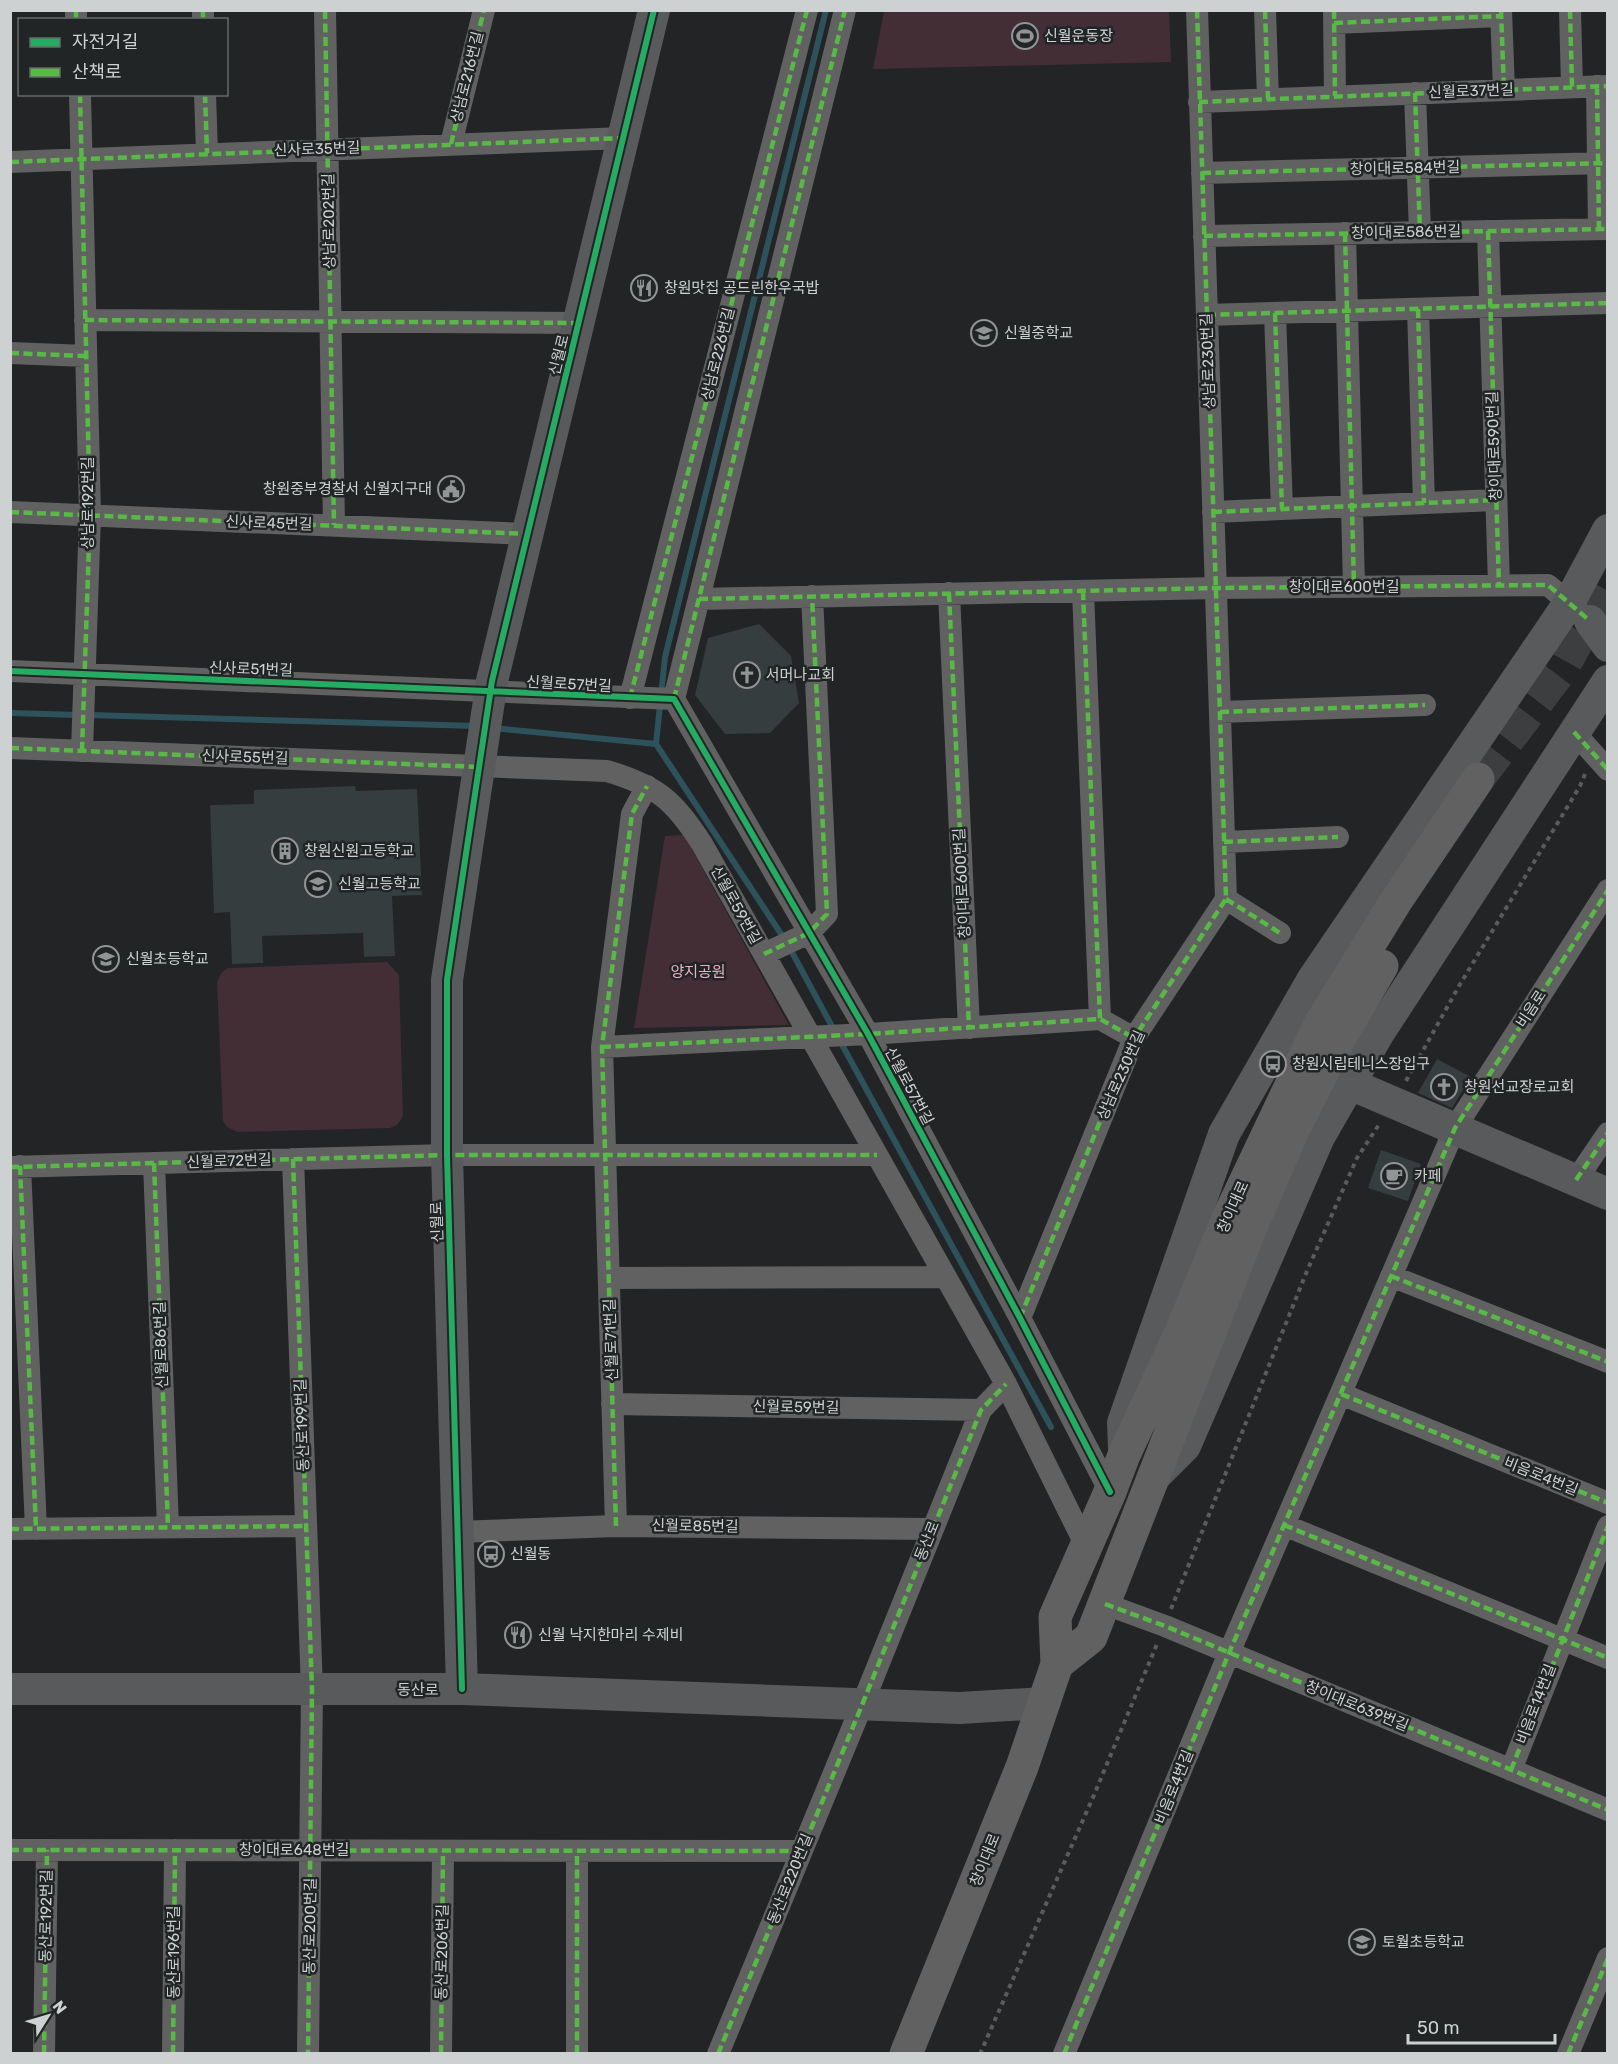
<svg xmlns="http://www.w3.org/2000/svg" width="1618" height="2064" font-family="Rubik,'Noto Sans KR',sans-serif">
  <style>
    .green { fill: #432e36 }
    .lines { fill: none; stroke-linecap: round; stroke-linejoin: round }
    .stream { stroke: #2e525c; stroke-width: 6 }
    .building { fill: #353d3f }
    .primary-tunnel { stroke: #3c3e3f; stroke-width: 33; stroke-dasharray: 33 16; stroke-linecap: butt }
    .path { stroke: #5a5b5b; stroke-width: 4; stroke-dasharray: 4.5 4.5; stroke-linecap: butt }
    .street { stroke: #616161; stroke-width: 22 }
    .secondary { stroke: #595a5b; stroke-width: 32 }
    .primary { stroke: #626162; stroke-width: 33 }
    .quiet { stroke: #58b947; stroke-width: 4.5; stroke-dasharray: 9 4.5; stroke-linecap: butt }
    .cycleway-casing { stroke: #212526; stroke-width: 10 }
    .cycleway { stroke: #26ab63; stroke-width: 6 }
    .labels { text-anchor: middle; stroke-width: 5; stroke-linejoin: round; paint-order: stroke }
    .poi-label { font-size: 15px; fill: #ced1d2; stroke: #212526; text-anchor: start }
    .street-label { font-size: 15px; fill: #ced1d2; stroke: #212526 }
    .park-label { font-size: 15px; fill: #edafc5; stroke: #212526 }
  </style>
  <rect width="100%" height="100%" fill="#222425"/>
  <path class="green" d="M884,11H1169L1171,62L873,69Z
    M684,835L789,1025L634,1028L665,836Z
    M387,962L399,975L403,1116L397,1125L390,1128L238,1132L227,1127L223,1121L217,982L222,972L228,968Z"/>
  <g class="lines">
    <path class="stream" d="M10,713L79,715
      M89,715L477,726
      M493,728L656,744L787,943L835,1032
      M656,744L665,657L826,10
      M840,1041L1051,1427"/>
  </g>
  <path class="building" d="M759,624L791,656L799,703L770,733L725,734L695,695L708,638Z
    M355,786L356,791L417,789L422,895L392,896L395,956L364,957L363,933L262,936L263,963L232,964L230,912L214,913L210,805L254,804V790Z
    M1437,1059L1471,1077L1452,1108L1418,1093Z
    M1381,1150L1421,1164L1408,1201L1368,1188Z"/>
  <g class="lines">
    <path class="primary-tunnel" d="M1478,779L1562,669L1608,585"/>
    <path class="path" d="M1406,1081L1459,986L1580,786L1585,774
      M1171,1609L1307,1271L1357,1158L1380,1123
      M980,2054L1094,1795L1157,1644"/>
    <path class="street" d="M76,10V20
      M203,10V20
      M325,10L334,525
      M1265,10L1268,99
      M1334,10L1335,96
      M1501,10L1504,90
      M1570,10L1572,87
      M1334,23L1501,16
      M1597,86L1599,229
      M1415,93L1420,232
      M80,94L90,515L82,751
      M205,94L207,153
      M1199,102L1608,86
      M451,144L484,10
      M10,162L624,138
      M1202,173L1608,163
      M1488,231L1499,585
      M1345,233L1354,586
      M1204,236L1608,229
      M1418,309L1424,503
      M1275,313L1282,509
      M1207,315L1608,303
      M85,320L579,323
      M10,353L86,356
      M10,512L528,534
      M1213,512L1496,500
      M1083,591L1100,1019
      M949,593L969,1028
      M699,599L1216,588L1548,585L1578,611
      M10,671L674,699L868,1034L1020,1318L1110,1492
      M630,698L807,10
      M674,699L845,10
      M1220,712L1425,705
      M1574,732L1608,770
      M10,748L607,771C657,786 674,800 702,844L1006,1384L1086,1546
      M1224,842L1338,837
      M1226,899L1280,933
      M764,954L809,933L827,914L812,596
      M602,1047L868,1034L1100,1019L1134,1038
      M293,1159L312,1690L308,2054
      M154,1163L168,1527
      M20,1166L36,1529
      M10,1167L447,1155H877
      M1576,1180L1608,1133
      M1391,1276L1608,1362
      M609,1278L946,1277
      M1020,1318L1134,1038L1226,899L1197,10
      M1341,1394L1608,1503
      M612,1404L981,1410
      M1284,1525L1608,1658
      M616,1526L602,1047L632,814L647,786
      M10,1529L306,1526
      M458,1532L616,1526L932,1529
      M1105,1604L1165,1626L1608,1810
      M1511,1770L1608,1526
      M10,1850L801,1851
      M44,2054L47,1850
      M173,2054L175,1850
      M441,2054L443,1851
      M577,2054V1851
      M718,2054L862,1705L981,1410L1006,1384
      M1064,2054L1229,1653L1455,1128L1608,890
      M1568,2054L1608,1958"/>
    <path class="secondary" d="M1590,621L1608,646
      M1350,1084L1608,1194
      M1124,1447L1123,1423L1224,1134L1313,979L1569,603L1608,530
      M1153,1478L1185,1446L1319,1137L1378,1034L1608,681
      M10,1689H462L960,1708L1044,1703
      M462,1689L447,1155V980L492,681L654,10"/>
    <path class="primary" d="M1057,1664L1091,1637L1251,1227L1294,1128L1342,1034L1382,966
      M906,2054L1022,1767L1057,1664L1055,1617L1110,1492L1124,1455L1180,1334L1229,1216L1319,1026L1396,901L1478,779"/>
    <path class="quiet" d="M76,10V20
      M203,10V20
      M325,10L334,525
      M1265,10L1268,99
      M1334,10L1335,96
      M1501,10L1504,90
      M1570,10L1572,87
      M1334,23L1501,16
      M1597,86L1599,229
      M1415,93L1420,232
      M80,94L90,515L82,751
      M205,94L207,153
      M1199,102L1608,86
      M451,144L484,10
      M10,162L624,138
      M1202,173L1608,163
      M1488,231L1499,585
      M1345,233L1354,586
      M1204,236L1608,229
      M1418,309L1424,503
      M1275,313L1282,509
      M1207,315L1608,303
      M85,320L579,323
      M10,353L86,356
      M10,512L528,534
      M1213,512L1496,500
      M1083,591L1100,1019
      M949,593L969,1028
      M699,599L1216,588L1548,585L1590,621
      M630,698L807,10
      M674,699L845,10
      M1220,712L1425,705
      M1574,732L1608,770
      M10,748L480,767
      M1224,842L1338,837
      M1226,899L1280,933
      M764,954L809,933L827,914L812,596
      M602,1047L868,1034L1100,1019L1134,1038
      M293,1159L312,1690L308,2054
      M154,1163L168,1527
      M20,1166L36,1529
      M10,1167L447,1155H877
      M1576,1180L1608,1133
      M1391,1276L1608,1362
      M1020,1318L1134,1038L1226,899L1197,10
      M1341,1394L1608,1503
      M1284,1525L1608,1658
      M616,1526L602,1047L632,814L647,786
      M10,1529L306,1526
      M1105,1604L1165,1626L1608,1810
      M1511,1770L1608,1526
      M10,1850L801,1851
      M44,2054L47,1850
      M173,2054L175,1850
      M441,2054L443,1851
      M577,2054V1851
      M718,2054L862,1705L981,1410L1006,1384
      M1064,2054L1229,1653L1455,1128L1608,890
      M1568,2054L1608,1958"/>
    <defs>
      <path id="cycleway" d="M10,671L674,699L868,1034L1020,1318L1110,1492
        M462,1689L447,1155V980L492,681L654,10"/>
    </defs>
    <use href="#cycleway" class="cycleway-casing"/>
    <use href="#cycleway" class="cycleway"/>
  </g>
  <defs>
    <symbol id="stadium-ring" viewBox="-11 -11 22 22"><circle r="9.5" fill="#212526" stroke="#929495" stroke-width="1.5"/><path d="M0-5a6.5 5 0 1 0 0 10a6.5 5 0 1 0 0-10ZM-3.5-1.8h7v3.6h-7Z" fill="#929495"/></symbol>
    <symbol id="restaurant-ring" viewBox="-11 -11 22 22"><circle r="9.5" fill="#212526" stroke="#929495" stroke-width="1.5"/><path d="M-5-6h1v4h1v-4h1v4h1v-4h1v5L-1.5 .5V6h-2V.5L-5-1ZM5-6V6H3V1.5H1.5Q1.5-4 5-6Z" fill="#929495"/></symbol>
    <symbol id="school-ring" viewBox="-11 -11 22 22"><circle r="9.5" fill="#212526" stroke="#929495" stroke-width="1.5"/><path d="M0-5L7-2L0 1L-7-2ZM-4 1L0 2.5L4 1V4Q0 6-4 4Z" fill="#929495"/></symbol>
    <symbol id="civic-ring" viewBox="-11 -11 22 22"><circle r="9.5" fill="#212526" stroke="#929495" stroke-width="1.5"/><path d="M-.6-6.5H3V-4.5H.6V-3L4-1V1h2V6H-6V1h2V-1L-.6-3ZM-1.2 2.5V6h2.4V2.5Z" fill="#929495"/></symbol>
    <symbol id="church-ring" viewBox="-11 -11 22 22"><circle r="9.5" fill="#212526" stroke="#929495" stroke-width="1.5"/><path d="M-1.2-6h2.4v3.5h3.3v2.4h-3.3V6h-2.4V-.1h-3.3v-2.4h3.3Z" fill="#929495"/></symbol>
    <symbol id="building-ring" viewBox="-11 -11 22 22"><circle r="9.5" fill="#212526" stroke="#929495" stroke-width="1.5"/><path d="M-4-6H4V6H1V3H-1V6H-4ZM-2.5-4.3h1.7v1.8h-1.7ZM.8-4.3h1.7v1.8H.8ZM-2.5-1h1.7V.8h-1.7ZM.8-1h1.7V.8H.8Z" fill="#929495"/></symbol>
    <symbol id="bus-ring" viewBox="-11 -11 22 22"><circle r="9.5" fill="#212526" stroke="#929495" stroke-width="1.5"/><path d="M-5-6H5V4H4V6H2V4H-2V6H-4V4H-5ZM-3.5-4V0h7V-4ZM-3.5 1.2v1.5H-2V1.2ZM2 1.2v1.5H3.5V1.2Z" fill="#929495"/></symbol>
    <symbol id="cafe-ring" viewBox="-11 -11 22 22"><circle r="9.5" fill="#212526" stroke="#929495" stroke-width="1.5"/><path d="M-5.5-4.5H6V0H3Q3 3.5 0 3.5H-2.5Q-5.5 3.5-5.5 0ZM3-3.2v2h1.7v-2ZM-6 4.5H4V6H-6Z" fill="#929495"/></symbol>
  </defs>
  <g fill-rule="evenodd">
    <use href="#stadium-ring" x="1010" y="21" width="30" height="30"/>
    <use href="#restaurant-ring" x="629" y="273" width="30" height="30"/>
    <use href="#school-ring" x="969" y="318" width="30" height="30"/>
    <use href="#civic-ring" x="436" y="474" width="30" height="30"/>
    <use href="#church-ring" x="732" y="660" width="30" height="30"/>
    <use href="#building-ring" x="270" y="836" width="30" height="30"/>
    <use href="#school-ring" x="303" y="869" width="30" height="30"/>
    <use href="#school-ring" x="91" y="944" width="30" height="30"/>
    <use href="#bus-ring" x="1258" y="1049" width="30" height="30"/>
    <use href="#church-ring" x="1429" y="1072" width="30" height="30"/>
    <use href="#cafe-ring" x="1379" y="1161" width="30" height="30"/>
    <use href="#bus-ring" x="476" y="1539" width="30" height="30"/>
    <use href="#restaurant-ring" x="503" y="1620" width="30" height="30"/>
    <use href="#school-ring" x="1347" y="1927" width="30" height="30"/>
  </g>
  <g class="labels">
    <g class="poi-label">
      <text x="1044" y="41">신월운동장</text>
      <text x="664" y="293">창원맛집 공드린한우국밥</text>
      <text x="1004" y="338">신월중학교</text>
      <text x="432" y="494" text-anchor="end">창원중부경찰서 신월지구대</text>
      <text x="766" y="680">서머나교회</text>
      <text x="304" y="856">창원신원고등학교</text>
      <text x="338" y="889">신월고등학교</text>
      <text x="126" y="964">신월초등학교</text>
      <text x="1292" y="1069">창원시립테니스장입구</text>
      <text x="1464" y="1092">창원선교장로교회</text>
      <text x="1414" y="1181">카페</text>
      <text x="510" y="1559">신월동</text>
      <text x="538" y="1640">신월 낙지한마리 수제비</text>
      <text x="1382" y="1947">토월초등학교</text>
    </g>
    <g class="street-label">
      <text transform="translate(467 77) rotate(-76)" y="5">상남로216번길</text>
      <text transform="translate(1471 91) rotate(-2)" y="5">신월로37번길</text>
      <text transform="translate(317 149) rotate(-2)" y="5">신사로35번길</text>
      <text transform="translate(1405 168) rotate(-1)" y="5">창이대로584번길</text>
      <text transform="translate(329 221) rotate(-91)" y="5">상남로202번길</text>
      <text transform="translate(1406 232) rotate(-1)" y="5">창이대로586번길</text>
      <text transform="translate(718 354) rotate(-76)" y="5">상남로226번길</text>
      <text transform="translate(559 355) rotate(-76)" y="5">신월로</text>
      <text transform="translate(1208 361) rotate(-92)" y="5">상남로230번길</text>
      <text transform="translate(1494 446) rotate(-92)" y="5">창이대로590번길</text>
      <text transform="translate(88 503) rotate(-90)" y="5">상남로192번길</text>
      <text transform="translate(269 523) rotate(2)" y="5">신사로45번길</text>
      <text x="1344" y="592">창이대로600번길</text>
      <text transform="translate(251 669) rotate(2)" y="5">신사로51번길</text>
      <text transform="translate(569 684) rotate(3)" y="5">신월로57번길</text>
      <text transform="translate(245 757) rotate(2)" y="5">신사로55번길</text>
      <text transform="translate(962 883) rotate(-93)" y="5">창이대로600번길</text>
      <text transform="translate(736 905) rotate(61)" y="5">신월로59번길</text>
      <text transform="translate(1531 1009) rotate(-57)" y="5">비음로</text>
      <text transform="translate(1121 1075) rotate(-66)" y="5">상남로230번길</text>
      <text transform="translate(909 1086) rotate(62)" y="5">신월로57번길</text>
      <text transform="translate(229 1161) rotate(-2)" y="5">신월로72번길</text>
      <text transform="translate(1233 1207) rotate(-66)" y="5">창이대로</text>
      <text transform="translate(437 1222) rotate(-92)" y="5">신월로</text>
      <text transform="translate(611 1340) rotate(-92)" y="5">신월로71번길</text>
      <text transform="translate(161 1345) rotate(-92)" y="5">신월로86번길</text>
      <text transform="translate(796 1407) rotate(1)" y="5">신월로59번길</text>
      <text transform="translate(302 1425) rotate(-92)" y="5">동산로199번길</text>
      <text transform="translate(1541 1476) rotate(22)" y="5">비음로4번길</text>
      <text transform="translate(695 1526) rotate(1)" y="5">신월로85번길</text>
      <text transform="translate(927 1541) rotate(-68)" y="5">동산로</text>
      <text x="418" y="1695">동산로</text>
      <text transform="translate(1536 1704) rotate(-69)" y="5">비음로14번길</text>
      <text transform="translate(1357 1706) rotate(22)" y="5">창이대로639번길</text>
      <text transform="translate(1174 1787) rotate(-68)" y="5">비음로4번길</text>
      <text x="294" y="1855">창이대로648번길</text>
      <text transform="translate(985 1860) rotate(-68)" y="5">창이대로</text>
      <text transform="translate(790 1879) rotate(-68)" y="5">동산로220번길</text>
      <text transform="translate(46 1916) rotate(-89)" y="5">동산로192번길</text>
      <text transform="translate(310 1926) rotate(-89)" y="5">동산로200번길</text>
      <text transform="translate(174 1952) rotate(-90)" y="5">동산로196번길</text>
      <text transform="translate(442 1952) rotate(-89)" y="5">동산로206번길</text>
    </g>
    <g class="park-label">
      <text x="698" y="977">양지공원</text>
    </g>
  </g>
  <rect width="1618" height="2064" fill="none" stroke="#ced1d2" stroke-width="24"/>
  <rect x="18" y="18" width="210" height="78" fill="#212526" stroke="#666a6b" stroke-width="1.5"/>
  <rect x="30" y="38" width="30" height="9" fill="#26ab63" stroke="#666a6b" stroke-width="1.5"/>
  <text x="72" y="48" font-size="18" fill="#ced1d2">자전거길</text>
  <rect x="30" y="68" width="30" height="9" fill="#58b947" stroke="#666a6b" stroke-width="1.5"/>
  <text x="72" y="78" font-size="18" fill="#ced1d2">산책로</text>
  <g transform="translate(48 2016) rotate(53)" stroke="#212526" stroke-width="4.5" paint-order="stroke">
  <path d="M0-4.5L10 22L0 15L-10 22Z" fill="#ced1d2"/>
  <text y="-9" font-size="16" font-weight="bold" text-anchor="middle" fill="#ced1d2">N</text>
  </g>
  <path d="M1408 2034v9h147v-9" fill="none" stroke="#ced1d2" stroke-width="3"/>
  <text x="1417" y="2034" font-size="18" fill="#ced1d2" stroke="#212526" stroke-width="4.5" paint-order="stroke">50 m</text>
</svg>
